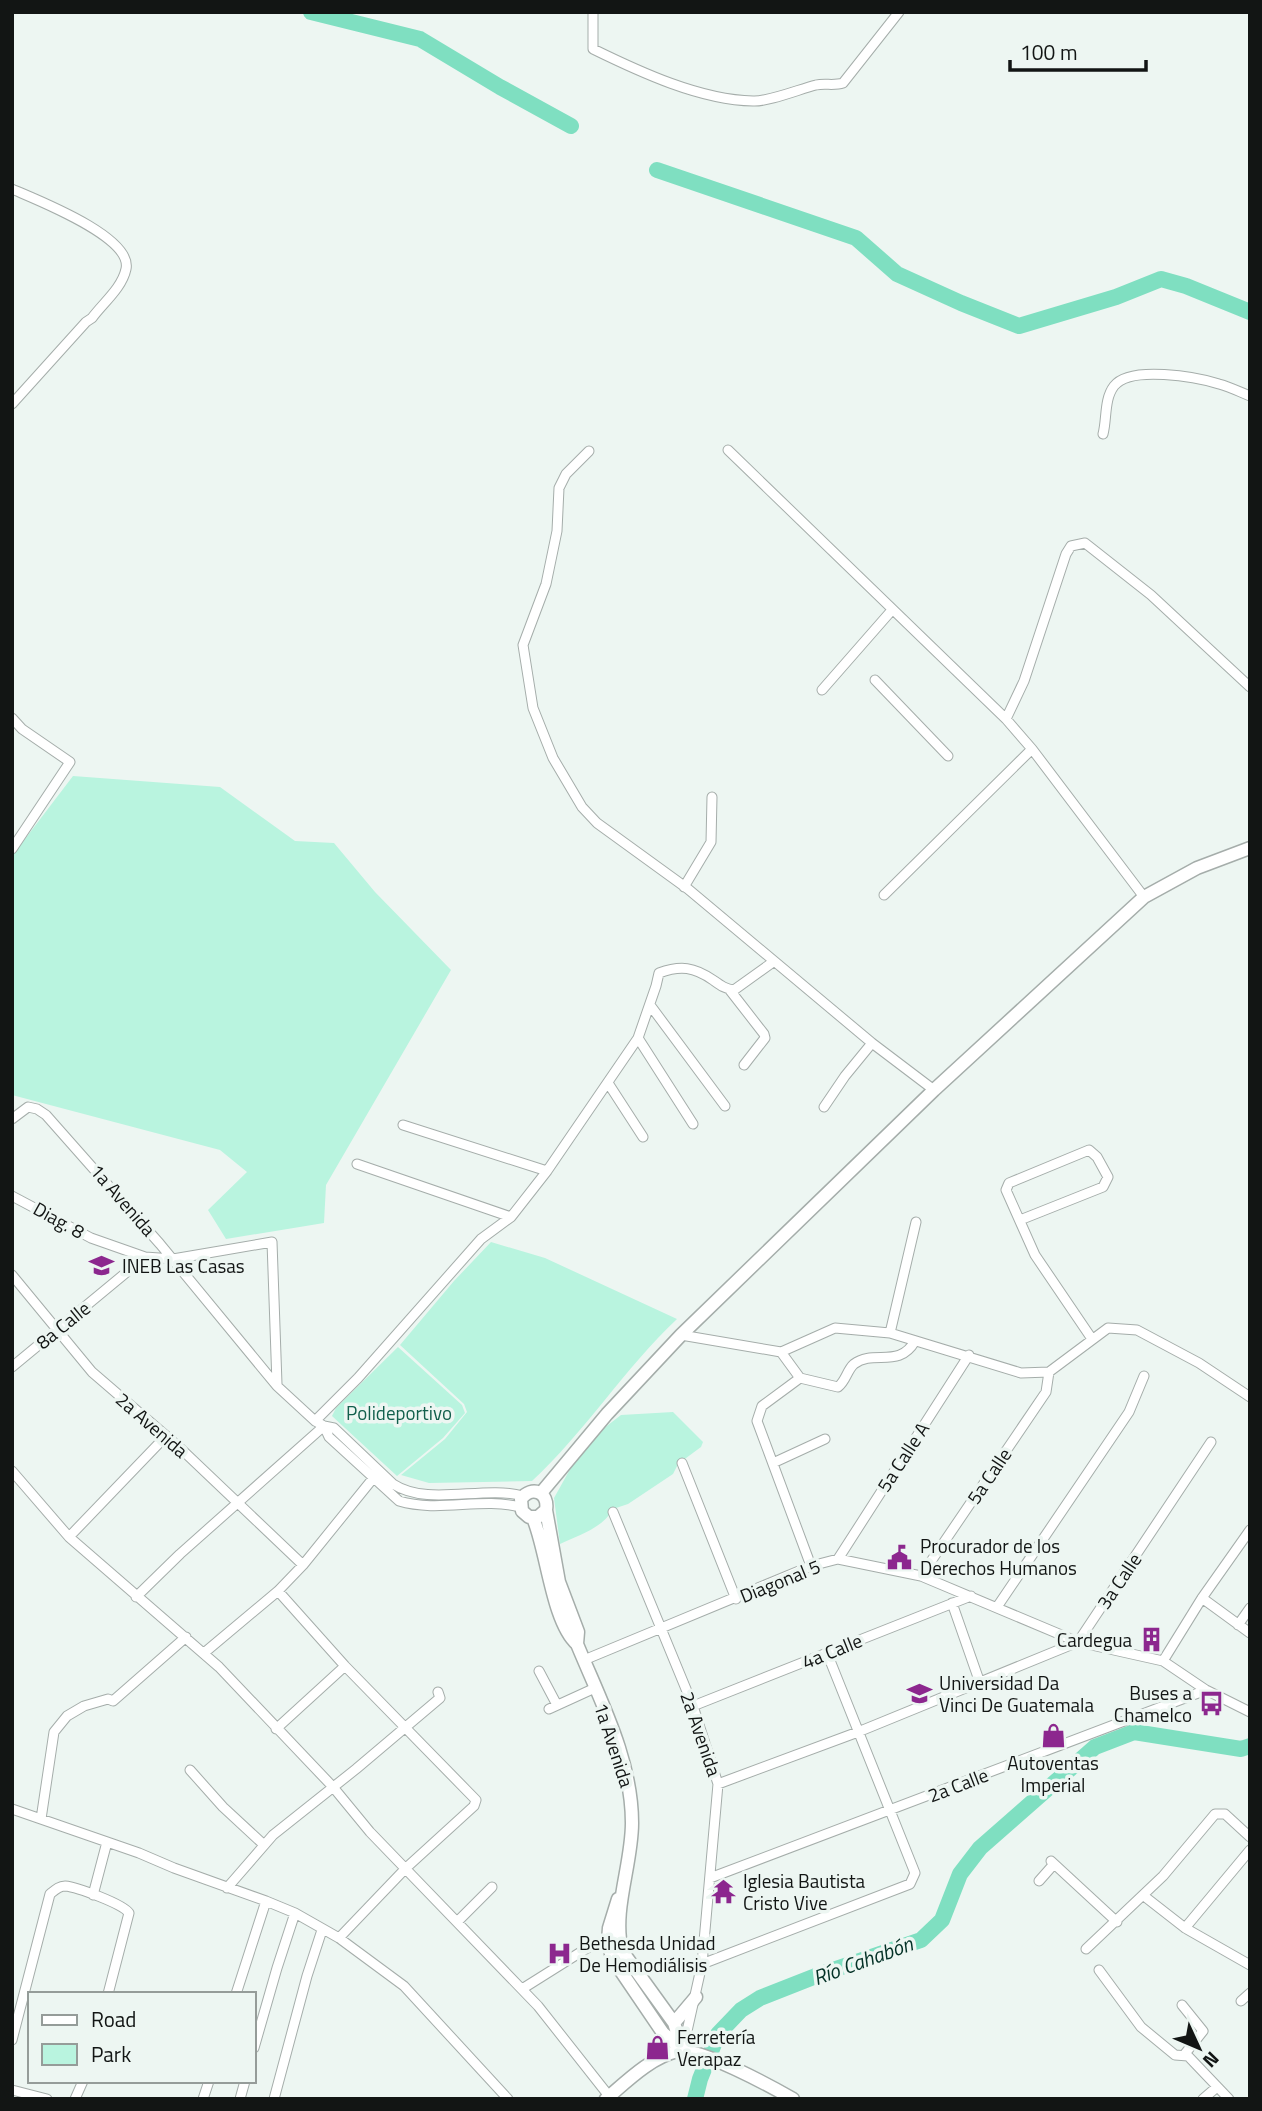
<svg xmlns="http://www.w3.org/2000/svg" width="1262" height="2111" font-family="'Titillium Web',sans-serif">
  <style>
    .green { fill: #b9f4df }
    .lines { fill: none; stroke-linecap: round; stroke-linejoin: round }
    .river { stroke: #7fdfc1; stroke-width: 16 }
    .street-casing { stroke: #a5adaa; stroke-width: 11 }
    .secondary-casing { stroke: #a5adaa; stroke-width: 15 }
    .street { stroke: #fff; stroke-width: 9 }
    .secondary { stroke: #fff; stroke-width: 12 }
    .labels { text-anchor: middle; stroke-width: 7; stroke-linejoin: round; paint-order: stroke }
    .street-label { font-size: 19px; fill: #121514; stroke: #edf6f2 }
    .poi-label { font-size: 19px; fill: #121514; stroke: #edf6f2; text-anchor: start }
    .park-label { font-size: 19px; fill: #115f4c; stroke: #edf6f2 }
    .water-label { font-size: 21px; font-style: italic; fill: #033126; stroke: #edf6f2 }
  </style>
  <rect width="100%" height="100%" fill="#edf6f2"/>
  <path class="green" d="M73,776L220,787L295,841L334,843L375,892L451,970L326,1185L324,1223L226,1239L208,1210L247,1172L220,1150L12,1095V856Z
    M491,1242L545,1258L677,1319C624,1369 585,1432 532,1481L429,1483L401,1475L445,1439L467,1412L464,1404L400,1345L454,1281Z
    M398,1347L462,1405L465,1413L443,1438L397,1476L332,1416L336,1408Z
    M673,1412L703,1442L701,1447L678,1464L673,1474L628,1504L613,1509C603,1528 579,1535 560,1544L554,1498L573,1464L599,1432L621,1415Z"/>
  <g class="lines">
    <path class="river" d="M311,12L420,39L500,87L571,126
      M657,170L856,238L897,274L961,303L1019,326L1116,297L1161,279L1186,286L1250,312
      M695,2099L700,2079L718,2034L741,2010L760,1998L821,1974L921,1940L942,1920L960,1874L980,1848L1095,1747L1134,1732L1241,1749L1250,1746"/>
    <defs>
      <path id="street" d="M593,12V49C640,72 700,100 753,101C768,102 800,89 816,85C825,83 834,86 843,83L899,12
        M12,189C37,200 133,237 126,269C122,288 103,303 92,318L86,322L12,404
        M1103,434C1107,419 1104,399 1114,386C1130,365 1197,377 1219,384C1230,387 1240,392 1250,396
        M728,450L1006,719L1032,749L1144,897
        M589,451L566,474L559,488L557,531L546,584L523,645L533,708L553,758L582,807L597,823L688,889L872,1043L934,1090
        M875,680L948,756
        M822,690L892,610
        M12,718L22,729L70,762L12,849
        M1006,719L1024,681L1066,554L1071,546L1085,543L1151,595L1250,687
        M684,887L711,842L712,797
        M884,895L1032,749
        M729,989L764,1034L765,1038L744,1065
        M650,1005L725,1106
        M638,1038L693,1124
        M608,1083L643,1137
        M824,1107L845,1076L872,1043
        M12,1119L28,1107L37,1109L46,1115L160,1244L277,1386L315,1421L324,1426L334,1428L393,1484C428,1507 483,1485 523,1496
        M403,1125L547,1171
        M357,1164L511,1217
        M12,1196L91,1238L145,1257
        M1020,1220L1103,1187L1108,1177L1097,1157L1089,1150L1009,1183L1006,1190L1035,1255L1092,1339
        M12,1275L92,1372L179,1447L303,1565
        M890,1333L916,1222
        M681,1335L781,1352L835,1328L890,1333L1021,1373L1049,1372L1108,1328L1137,1330L1199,1363L1250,1397
        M781,1352L800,1378L762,1406L757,1421L811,1566
        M12,1367L145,1257L173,1259L272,1242L277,1384
        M800,1378L838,1387C846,1381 847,1370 854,1364C874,1349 899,1369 915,1341
        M315,1421L358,1378L481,1239L511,1217L547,1171L638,1038L656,986L659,973C681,965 694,967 713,980C720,985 725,989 734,990L773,962
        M324,1426L329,1437L399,1501C439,1513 481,1497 520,1507
        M682,1463L736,1599
        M773,1463L825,1439
        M12,1471L69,1537L219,1667L333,1787L370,1832L538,2006L609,2096
        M613,1512L693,1706L718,1784L702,1964L683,2049
        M69,1537L166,1436
        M838,1559L969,1355
        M921,1576L1046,1392L1049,1372
        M278,1591L345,1666L476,1800L474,1806L406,1868L339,1938
        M136,1597L180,1554L324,1426
        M1202,1598L1250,1633
        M952,1603L980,1683
        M997,1607L1129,1412L1144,1376
        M1238,1625L1250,1608
        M204,1653L278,1591L303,1565L379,1471
        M584,1660L811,1566L838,1559L921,1576L1078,1642L1163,1661L1206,1690L1250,1712
        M1163,1661L1202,1598L1250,1530
        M539,1671L557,1705
        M693,1706L971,1596
        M549,1709L595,1688
        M276,1729L345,1666
        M190,1770L223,1807L263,1844
        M718,1784L858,1732L1078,1642L1211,1442
        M12,1809L139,1853L174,1868L266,1901L295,1913L339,1938L404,1986L508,2099
        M41,1819L54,1732L67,1716L84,1706L108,1699L113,1701L186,1637
        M1051,1861L1117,1922
        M710,1878L1206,1690
        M1039,1881L1054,1864
        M227,1888L273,1835L356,1769L440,1698L438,1692
        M93,1895L107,1842
        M1144,1896L1185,1928L1250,1965
        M457,1922L492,1887
        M1185,1928L1250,1850
        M1086,1949L1163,1876L1215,1814H1225L1250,1837
        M702,1964L910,1884L915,1873L827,1653
        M1099,1970L1141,2027L1175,2055L1188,2056L1229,2099
        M522,1989L592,1945L613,1940
        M236,1994L266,1901
        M1241,2001L1250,1993
        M1182,2005L1203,2031L1184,2055
        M12,2040L50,1894C55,1890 59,1886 65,1886C77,1887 123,1904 129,1913L108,1994
        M254,2048L277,1968L295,1913
        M12,2090L47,2099
        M75,2099L83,2081
        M203,2099L209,2081
        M240,2099L245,2081
        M274,2099L307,1976L322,1930
        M1203,2099L1217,2087"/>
      <path id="secondary" d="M541,1493L607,1414L681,1335L934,1090L1144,897L1197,868L1250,848
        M546,1510L538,1517H529L522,1511L521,1499C532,1485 549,1492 546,1510L559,1582L578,1632L577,1644C601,1702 632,1760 632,1823C632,1865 612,1910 622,1951L674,2023L683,2051
        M533,1518C547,1550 552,1622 577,1644
        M618,1899L609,1928L608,1941L612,1958L663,2033L683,2050
        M674,2023L696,1997
        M606,2099C627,2081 651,2057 678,2051C699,2047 772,2087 793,2099"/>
    </defs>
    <use href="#street" class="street-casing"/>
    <use href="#secondary" class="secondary-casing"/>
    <use href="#street" class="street"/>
    <use href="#secondary" class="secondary"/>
  </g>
  <defs>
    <symbol id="university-bare" viewBox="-9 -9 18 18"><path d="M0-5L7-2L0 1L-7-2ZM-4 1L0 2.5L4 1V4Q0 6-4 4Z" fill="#8c278e" stroke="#edf6f2" stroke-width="2.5" paint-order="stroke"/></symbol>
    <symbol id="civic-bare" viewBox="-9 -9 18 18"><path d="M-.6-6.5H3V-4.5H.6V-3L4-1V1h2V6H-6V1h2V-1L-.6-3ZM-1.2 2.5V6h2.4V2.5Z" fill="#8c278e" stroke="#edf6f2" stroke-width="2.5" paint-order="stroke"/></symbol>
    <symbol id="building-bare" viewBox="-9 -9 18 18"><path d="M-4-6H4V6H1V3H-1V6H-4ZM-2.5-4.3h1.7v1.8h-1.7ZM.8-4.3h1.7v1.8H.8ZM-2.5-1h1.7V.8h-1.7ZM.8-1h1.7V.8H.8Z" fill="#8c278e" stroke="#edf6f2" stroke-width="2.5" paint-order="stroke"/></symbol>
    <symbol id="bus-bare" viewBox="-9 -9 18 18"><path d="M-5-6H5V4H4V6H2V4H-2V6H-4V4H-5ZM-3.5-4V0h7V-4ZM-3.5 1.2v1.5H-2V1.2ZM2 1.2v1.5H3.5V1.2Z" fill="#8c278e" stroke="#edf6f2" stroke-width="2.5" paint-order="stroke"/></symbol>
    <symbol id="shop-bare" viewBox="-9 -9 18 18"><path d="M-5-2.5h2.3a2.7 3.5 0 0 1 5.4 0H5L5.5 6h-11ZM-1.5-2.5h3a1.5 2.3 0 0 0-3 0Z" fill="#8c278e" stroke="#edf6f2" stroke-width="2.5" paint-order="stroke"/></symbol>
    <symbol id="temple-bare" viewBox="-9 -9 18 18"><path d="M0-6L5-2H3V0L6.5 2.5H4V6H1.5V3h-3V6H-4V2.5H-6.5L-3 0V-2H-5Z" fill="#8c278e" stroke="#edf6f2" stroke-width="2.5" paint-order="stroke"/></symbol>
    <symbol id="hospital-bare" viewBox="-9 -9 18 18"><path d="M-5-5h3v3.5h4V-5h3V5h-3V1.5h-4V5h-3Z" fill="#8c278e" stroke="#edf6f2" stroke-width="2.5" paint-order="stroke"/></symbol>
  </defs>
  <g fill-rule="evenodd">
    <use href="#university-bare" x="84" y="1248" width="35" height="35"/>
    <use href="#civic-bare" x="882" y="1540" width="35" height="35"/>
    <use href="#building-bare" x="1134" y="1622" width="35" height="35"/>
    <use href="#university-bare" x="902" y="1676" width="35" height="35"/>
    <use href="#bus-bare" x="1194" y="1686" width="35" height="35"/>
    <use href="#shop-bare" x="1036" y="1718" width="35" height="35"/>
    <use href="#temple-bare" x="706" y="1874" width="35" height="35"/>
    <use href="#hospital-bare" x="542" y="1936" width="35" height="35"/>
    <use href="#shop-bare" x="640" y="2030" width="35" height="35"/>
  </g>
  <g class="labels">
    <g class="street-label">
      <text transform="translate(123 1200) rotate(49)" y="7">1a Avenida</text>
      <text transform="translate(59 1220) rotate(29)" y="7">Diag. 8</text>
      <text transform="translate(63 1325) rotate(-39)" y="7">8a Calle</text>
      <text transform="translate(152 1425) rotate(41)" y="7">2a Avenida</text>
      <text transform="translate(903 1457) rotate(-57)" y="7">5a Calle A</text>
      <text transform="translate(989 1476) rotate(-56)" y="7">5a Calle</text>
      <text transform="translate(780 1581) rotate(-22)" y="7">Diagonal 5</text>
      <text transform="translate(1119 1581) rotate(-56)" y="7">3a Calle</text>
      <text transform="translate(832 1651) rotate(-22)" y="7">4a Calle</text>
      <text transform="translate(701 1734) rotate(71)" y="7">2a Avenida</text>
      <text transform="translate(614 1745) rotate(72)" y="7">1a Avenida</text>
      <text transform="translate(958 1785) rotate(-21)" y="7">2a Calle</text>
    </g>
    <g class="poi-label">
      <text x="122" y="1273">INEB Las Casas</text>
      <text x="920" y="1553">Procurador de los<tspan x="920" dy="22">Derechos Humanos</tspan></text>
      <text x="1132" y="1647" text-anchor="end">Cardegua</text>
      <text x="939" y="1690">Universidad Da<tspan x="939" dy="22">Vinci De Guatemala</tspan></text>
      <text x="1192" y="1700" text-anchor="end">Buses a<tspan x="1192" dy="22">Chamelco</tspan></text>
      <text x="1053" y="1770" text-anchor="middle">Autoventas<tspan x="1053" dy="22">Imperial</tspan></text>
      <text x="743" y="1888">Iglesia Bautista<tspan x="743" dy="22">Cristo Vive</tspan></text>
      <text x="579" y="1950">Bethesda Unidad<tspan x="579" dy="22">De Hemodiálisis</tspan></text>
      <text x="677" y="2044">Ferretería<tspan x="677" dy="22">Verapaz</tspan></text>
    </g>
    <g class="park-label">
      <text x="399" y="1420">Polideportivo</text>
    </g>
    <g class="water-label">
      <text transform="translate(863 1961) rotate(-20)" y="7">Río Cahabón</text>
    </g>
  </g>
  <rect width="1262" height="2111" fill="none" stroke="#121514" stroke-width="28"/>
  <rect x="28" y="1992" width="228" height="91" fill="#edf6f2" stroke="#959c99" stroke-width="2"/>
  <rect x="42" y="2015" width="35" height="10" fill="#ffffff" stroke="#959c99" stroke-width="2"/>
  <text x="91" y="2027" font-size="21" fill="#121514">Road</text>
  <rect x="42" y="2044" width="35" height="21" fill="#b9f4df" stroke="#959c99" stroke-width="2"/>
  <text x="91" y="2062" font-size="21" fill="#121514">Park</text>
  <g transform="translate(1199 2048) rotate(134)" stroke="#edf6f2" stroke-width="5" paint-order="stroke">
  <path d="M0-5L12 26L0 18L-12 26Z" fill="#121514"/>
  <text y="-10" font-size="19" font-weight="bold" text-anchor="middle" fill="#121514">N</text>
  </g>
  <path d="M1010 60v10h136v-10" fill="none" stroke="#121514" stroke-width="3.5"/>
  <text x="1020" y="60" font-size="21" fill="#121514" stroke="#edf6f2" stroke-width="5" paint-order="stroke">100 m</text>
</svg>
